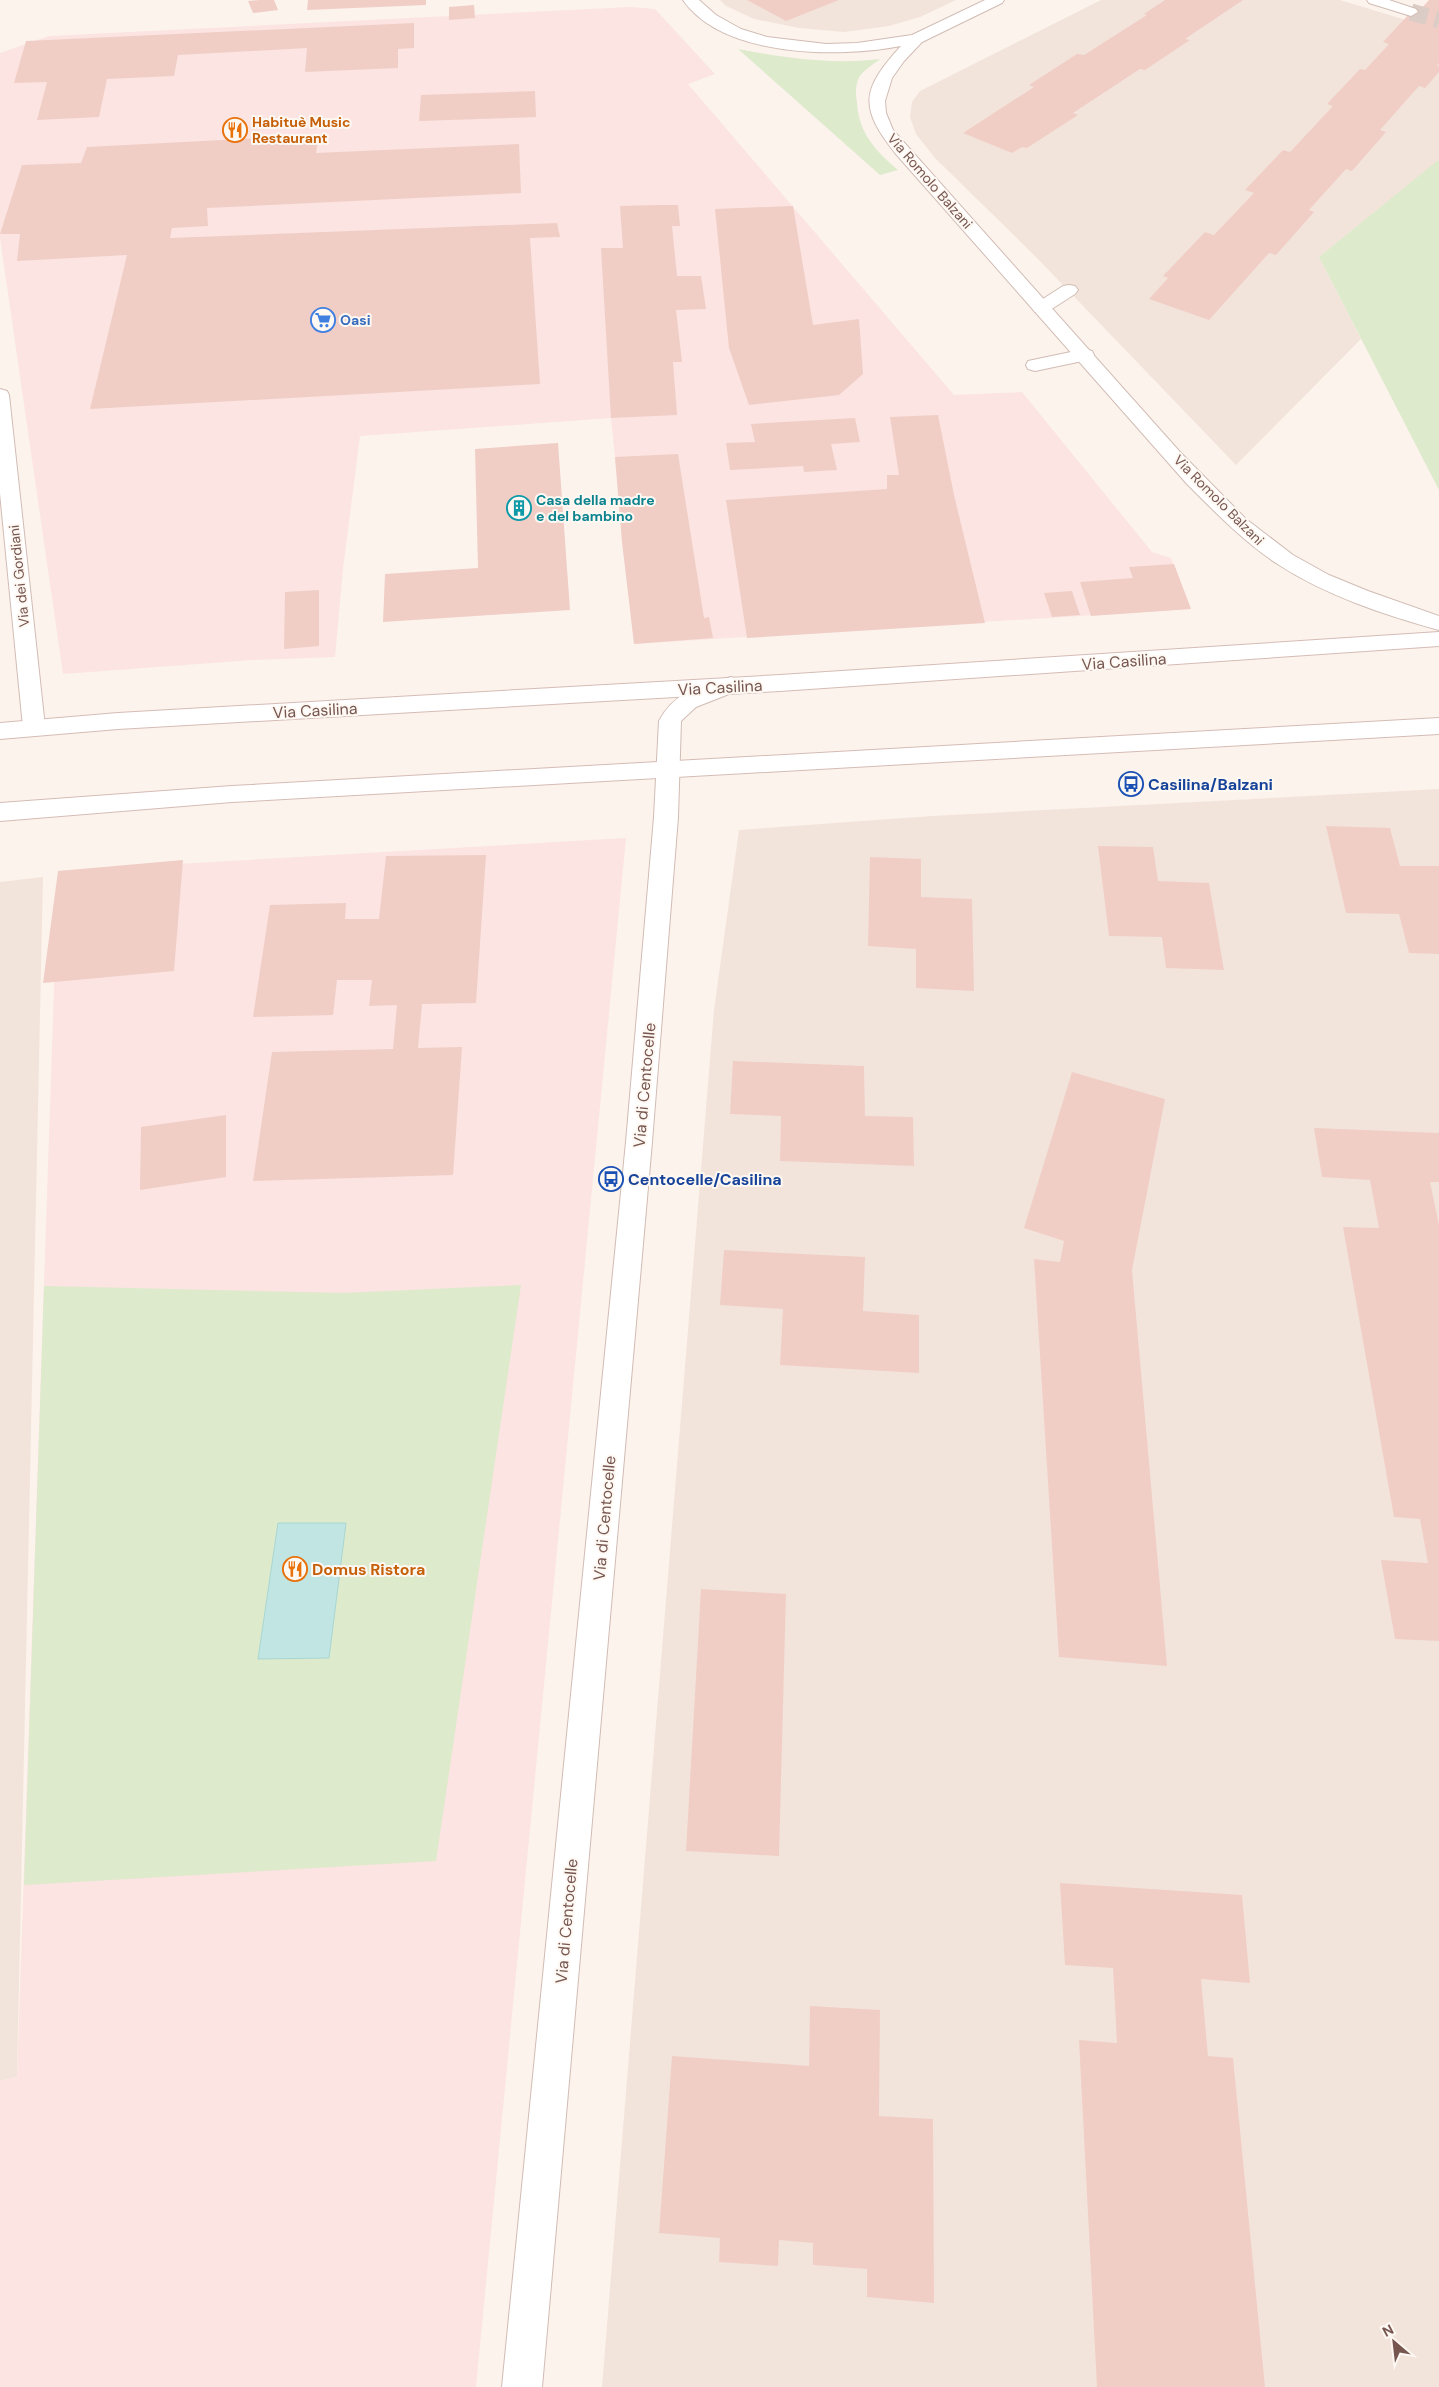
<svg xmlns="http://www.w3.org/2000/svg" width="1439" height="2387" font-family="'DM Sans',sans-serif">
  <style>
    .residential { fill: #f3e4db }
    .commercial { fill: #fbe4e1 }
    .green { fill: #ddeacb }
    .water { fill: #c1e5e3; stroke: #a8d6d4 }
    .building { fill: #f0cec6 }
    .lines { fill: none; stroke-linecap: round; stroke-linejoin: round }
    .minor-tunnel { stroke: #dbccc6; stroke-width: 17; stroke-dasharray: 17 8; stroke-linecap: butt }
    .service-casing { stroke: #d1bcb4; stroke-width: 2 }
    .minor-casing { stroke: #d1bcb4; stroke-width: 2 }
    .tertiary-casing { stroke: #d1bcb4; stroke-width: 2 }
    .secondary-casing { stroke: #d5bcb5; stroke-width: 2 }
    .service { fill: #fff; fill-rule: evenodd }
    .minor { fill: #fff; fill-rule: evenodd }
    .tertiary { fill: #fff; fill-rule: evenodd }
    .secondary { fill: #fff; fill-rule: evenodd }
    .labels { text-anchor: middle; stroke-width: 4; stroke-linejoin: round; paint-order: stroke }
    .far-food-label { font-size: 14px; font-weight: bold; fill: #c56008; stroke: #fef8f3; text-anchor: start }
    .far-street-label { font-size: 14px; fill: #775650; stroke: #fef8f3 }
    .far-shop-label { font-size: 14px; font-weight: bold; fill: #366cbe; stroke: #fef8f3; text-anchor: start }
    .far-culture-label { font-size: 14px; font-weight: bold; fill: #0d838f; stroke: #fef8f3; text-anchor: start }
    .street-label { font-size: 16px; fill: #775650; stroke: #fef8f3 }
    .transit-label { font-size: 16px; font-weight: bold; fill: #164399; stroke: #fef8f3; text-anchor: start }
    .food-label { font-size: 16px; font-weight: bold; fill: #c56008; stroke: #fef8f3; text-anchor: start }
  </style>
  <rect width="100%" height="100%" fill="#fcf3ed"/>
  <path class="residential" d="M720,0H956L920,17L889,26L844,32L799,28L754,19L726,6Z
    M1101,0H1340L1439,30V161L1319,257L1361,339L1236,465L1036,257L935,158L916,134L910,117L912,102L920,91Z
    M1439,789V2387H602L714,1010L739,830L932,816Z
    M43,877L17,2077L0,2081V882Z"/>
  <path class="commercial" d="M630,7L655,9L715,74L688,84L954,395L1022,392L1152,552L1171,558L1191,609L634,644L611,418L360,436L343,569L335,657L252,660L63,674L0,238V53L49,36Z
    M626,838L476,2387H0V2081L17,2077L58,871Z"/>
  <path class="green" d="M738,49C786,58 831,65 880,59C873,65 861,71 858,80C855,88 856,96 857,103C859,134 876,151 898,170L880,175Z
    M1437,161H1439V490L1319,257Z
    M521,1285L436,1861L24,1885L44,1286L343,1293Z"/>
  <path class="water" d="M278,1523H346L329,1658L258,1659Z"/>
  <path class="building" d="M259,0H274L278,10L253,13L248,1Z
    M308,0H426V5L307,10Z
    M747,0H839L786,21Z
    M1165,0H1243L1185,39L1190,40L1145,70L1140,69L1073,113L1078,115L1027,148L1022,147L1012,153L963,133L1034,87L1029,85L1077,54L1084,55L1147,15L1144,14Z
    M1429,0H1439V63L1437,66H1439V72L1425,88L1419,86L1380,130L1386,132L1352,171L1346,169L1309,210L1314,212L1276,255L1269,253L1209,320L1149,299L1168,278L1163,276L1205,232L1214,235L1254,193L1245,190L1283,150L1290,152L1333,106L1327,104L1360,69L1365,70L1389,44L1383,42L1411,12L1413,10L1418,12Z
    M474,5L475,18L449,20V7Z
    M414,23V48L398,49V68L305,72L307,48L178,55L174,76L107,79L99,117L37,120L47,82L14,83L26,41Z
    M535,91L536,117L419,121L421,95Z
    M319,135L316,153L519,144L521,193L207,208L208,226L172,228L170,238L557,223L560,237L530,238L540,384L90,409L127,255L17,261L20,234H0L22,165L81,163L87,147Z
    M657,205H678L680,226H672L677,276H701L706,309L676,310L682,362H673L677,415L611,418L601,248H623L620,206Z
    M793,206L813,325L859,319L863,374L839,395L749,405L729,348L715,209Z
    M938,415L954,495L985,623L747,638L726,500L887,489V475H899L890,417Z
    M855,418L860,442L831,444L837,470L804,472L803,466L730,470L726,443L755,442L751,424Z
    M558,443L570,610L383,622L385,574L478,568L475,449Z
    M678,454L704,618L709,617L713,638L634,644L622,542L615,457Z
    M1174,564L1191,609L1091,616L1080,582L1133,578L1129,567Z
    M319,590V646L284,649L285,592Z
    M1072,591L1080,615L1052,617L1044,593Z
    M1326,826L1390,828L1400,866H1439V954L1409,953L1399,914L1346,913Z
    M1098,846L1153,847L1158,881L1209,883L1224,970L1166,968L1162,937L1109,936Z
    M486,855L476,1003L422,1004L418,1048L462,1047L453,1175L253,1181L272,1052L393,1049L397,1005L369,1006L372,980H337L333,1015L253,1017L270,905L346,903L345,919H379L386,856Z
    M870,857L921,859V897L972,899L974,991L916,988V949L868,946Z
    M183,860L174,971L43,983L58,871Z
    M733,1061L864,1066L865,1116L913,1117L914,1166L780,1161L781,1116L730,1114Z
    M1072,1072L1165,1099L1132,1270L1167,1666L1059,1657L1034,1259L1060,1262L1064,1241L1024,1228Z
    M226,1115V1177L140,1190L141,1127Z
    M1314,1128L1439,1133V1182H1430L1439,1225V1641L1395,1639L1381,1560L1428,1563L1420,1519L1394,1517L1343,1227L1379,1228L1370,1180L1322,1177Z
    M724,1250L865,1257L863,1311L919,1315V1373L780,1365L783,1309L720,1305Z
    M701,1589L786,1594L779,1856L686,1851Z
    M1060,1883L1242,1895L1250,1983L1201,1979L1208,2056L1233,2058L1265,2387H1097L1079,2040L1117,2043L1113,1968L1065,1965Z
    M810,2006L880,2010L879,2116L933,2119L934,2303L867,2297V2269L813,2265V2243L779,2240L778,2266L719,2262L720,2238L659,2233L672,2056L809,2066Z"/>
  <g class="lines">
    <path class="minor-tunnel" d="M1411,12L1439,20"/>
    <defs>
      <path id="service" d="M1069,285L1075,286L1078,290L1075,294L1047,312H1035L1032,308L1035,304L1063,286Z
        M1085,349L1092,351L1094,355L1092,359L1035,371L1028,369L1026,365L1028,361Z"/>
      <path id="minor" d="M683,0H699L716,15L741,29L767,37L826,44L857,43L912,35L985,0H1004L1002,3L922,42L904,61L892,78L885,101L886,113L893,130L1180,452L1246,519L1293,555L1329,575L1368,591L1439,616V630C1385,615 1327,596 1279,565C1245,543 1216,513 1187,484L895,153C859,107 861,90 901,46C840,58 723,58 683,0Z
        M1367,0H1389L1416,9L1418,12L1411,16L1369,3Z"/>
      <path id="tertiary" d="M0,389L7,391L9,395L45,727L42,733L34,735L26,733L23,727L0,493Z
        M731,677L739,680L742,685L739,690L696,707L681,721L678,817L652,1142L542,2387H502L626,1142L654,817L659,721C675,691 700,686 731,677Z"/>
      <path id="secondary" d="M1439,632V646L780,691L118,729L0,739V723L118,713L780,675Z
        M1439,718V734L232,802L0,821V803L232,786Z"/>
    </defs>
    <use href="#service" class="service-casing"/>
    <use href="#minor" class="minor-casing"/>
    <use href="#tertiary" class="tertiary-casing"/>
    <use href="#secondary" class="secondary-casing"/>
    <use href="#service" class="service"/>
    <use href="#minor" class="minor"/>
    <use href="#tertiary" class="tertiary"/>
    <use href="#secondary" class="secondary"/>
  </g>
  <defs>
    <symbol id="restaurant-ring" viewBox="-11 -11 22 22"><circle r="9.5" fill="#fef8f3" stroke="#e8710a" stroke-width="1.5"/><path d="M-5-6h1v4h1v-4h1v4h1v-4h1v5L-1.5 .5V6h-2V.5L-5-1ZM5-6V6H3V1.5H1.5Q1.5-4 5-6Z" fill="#e8710a"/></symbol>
    <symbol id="supermarket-ring" viewBox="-11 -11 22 22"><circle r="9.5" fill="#fef8f3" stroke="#3f7fe0" stroke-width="1.5"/><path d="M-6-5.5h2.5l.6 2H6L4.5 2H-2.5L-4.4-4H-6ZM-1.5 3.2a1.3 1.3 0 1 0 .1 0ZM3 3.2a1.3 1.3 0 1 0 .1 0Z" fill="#3f7fe0"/></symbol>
    <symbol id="building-ring" viewBox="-11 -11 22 22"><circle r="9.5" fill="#fef8f3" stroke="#0f9aa8" stroke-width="1.5"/><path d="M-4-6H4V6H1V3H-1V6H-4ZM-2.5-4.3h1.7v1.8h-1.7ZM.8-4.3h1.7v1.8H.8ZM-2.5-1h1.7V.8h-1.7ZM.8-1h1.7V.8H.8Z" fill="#0f9aa8"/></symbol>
    <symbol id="bus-ring" viewBox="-11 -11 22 22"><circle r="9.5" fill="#fef8f3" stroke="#1a4fb4" stroke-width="1.5"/><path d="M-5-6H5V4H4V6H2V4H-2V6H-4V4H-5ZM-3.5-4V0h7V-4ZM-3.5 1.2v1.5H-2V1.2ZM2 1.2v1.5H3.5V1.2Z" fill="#1a4fb4"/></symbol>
  </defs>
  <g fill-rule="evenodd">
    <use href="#restaurant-ring" x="221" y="116" width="28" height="28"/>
    <use href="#supermarket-ring" x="309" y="306" width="28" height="28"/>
    <use href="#building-ring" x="505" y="494" width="28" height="28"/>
    <use href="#bus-ring" x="1117" y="770" width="28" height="28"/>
    <use href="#bus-ring" x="597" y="1165" width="28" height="28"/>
    <use href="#restaurant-ring" x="281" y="1555" width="28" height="28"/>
  </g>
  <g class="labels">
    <g class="far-food-label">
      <text x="252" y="127">Habituè Music<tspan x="252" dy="16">Restaurant</tspan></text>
    </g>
    <g class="far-street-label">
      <text transform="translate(930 181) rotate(49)" y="5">Via Romolo Balzani</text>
      <text transform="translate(1219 500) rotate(45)" y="5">Via Romolo Balzani</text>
      <text transform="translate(19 576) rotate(-96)" y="5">Via dei Gordiani</text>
    </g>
    <g class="far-shop-label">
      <text x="340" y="325">Oasi</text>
    </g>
    <g class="far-culture-label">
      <text x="536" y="505">Casa della madre<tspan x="536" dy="16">e del bambino</tspan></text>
    </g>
    <g class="street-label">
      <text transform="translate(1124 661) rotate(-4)" y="6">Via Casilina</text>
      <text transform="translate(720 687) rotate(-3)" y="6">Via Casilina</text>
      <text transform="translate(315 710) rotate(-3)" y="6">Via Casilina</text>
      <text transform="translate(644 1085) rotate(-85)" y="6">Via di Centocelle</text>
      <text transform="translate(604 1518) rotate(-85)" y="6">Via di Centocelle</text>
      <text transform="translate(566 1921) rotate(-85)" y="6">Via di Centocelle</text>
    </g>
    <g class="transit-label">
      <text x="1148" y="790">Casilina/Balzani</text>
      <text x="628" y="1185">Centocelle/Casilina</text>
    </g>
    <g class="food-label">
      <text x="312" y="1575">Domus Ristora</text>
    </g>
  </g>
  <g transform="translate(1394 2342) rotate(332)" stroke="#fef8f3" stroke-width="4" paint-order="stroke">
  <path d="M0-4L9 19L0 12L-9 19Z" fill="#775650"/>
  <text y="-8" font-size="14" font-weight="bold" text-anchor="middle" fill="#775650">N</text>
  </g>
</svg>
